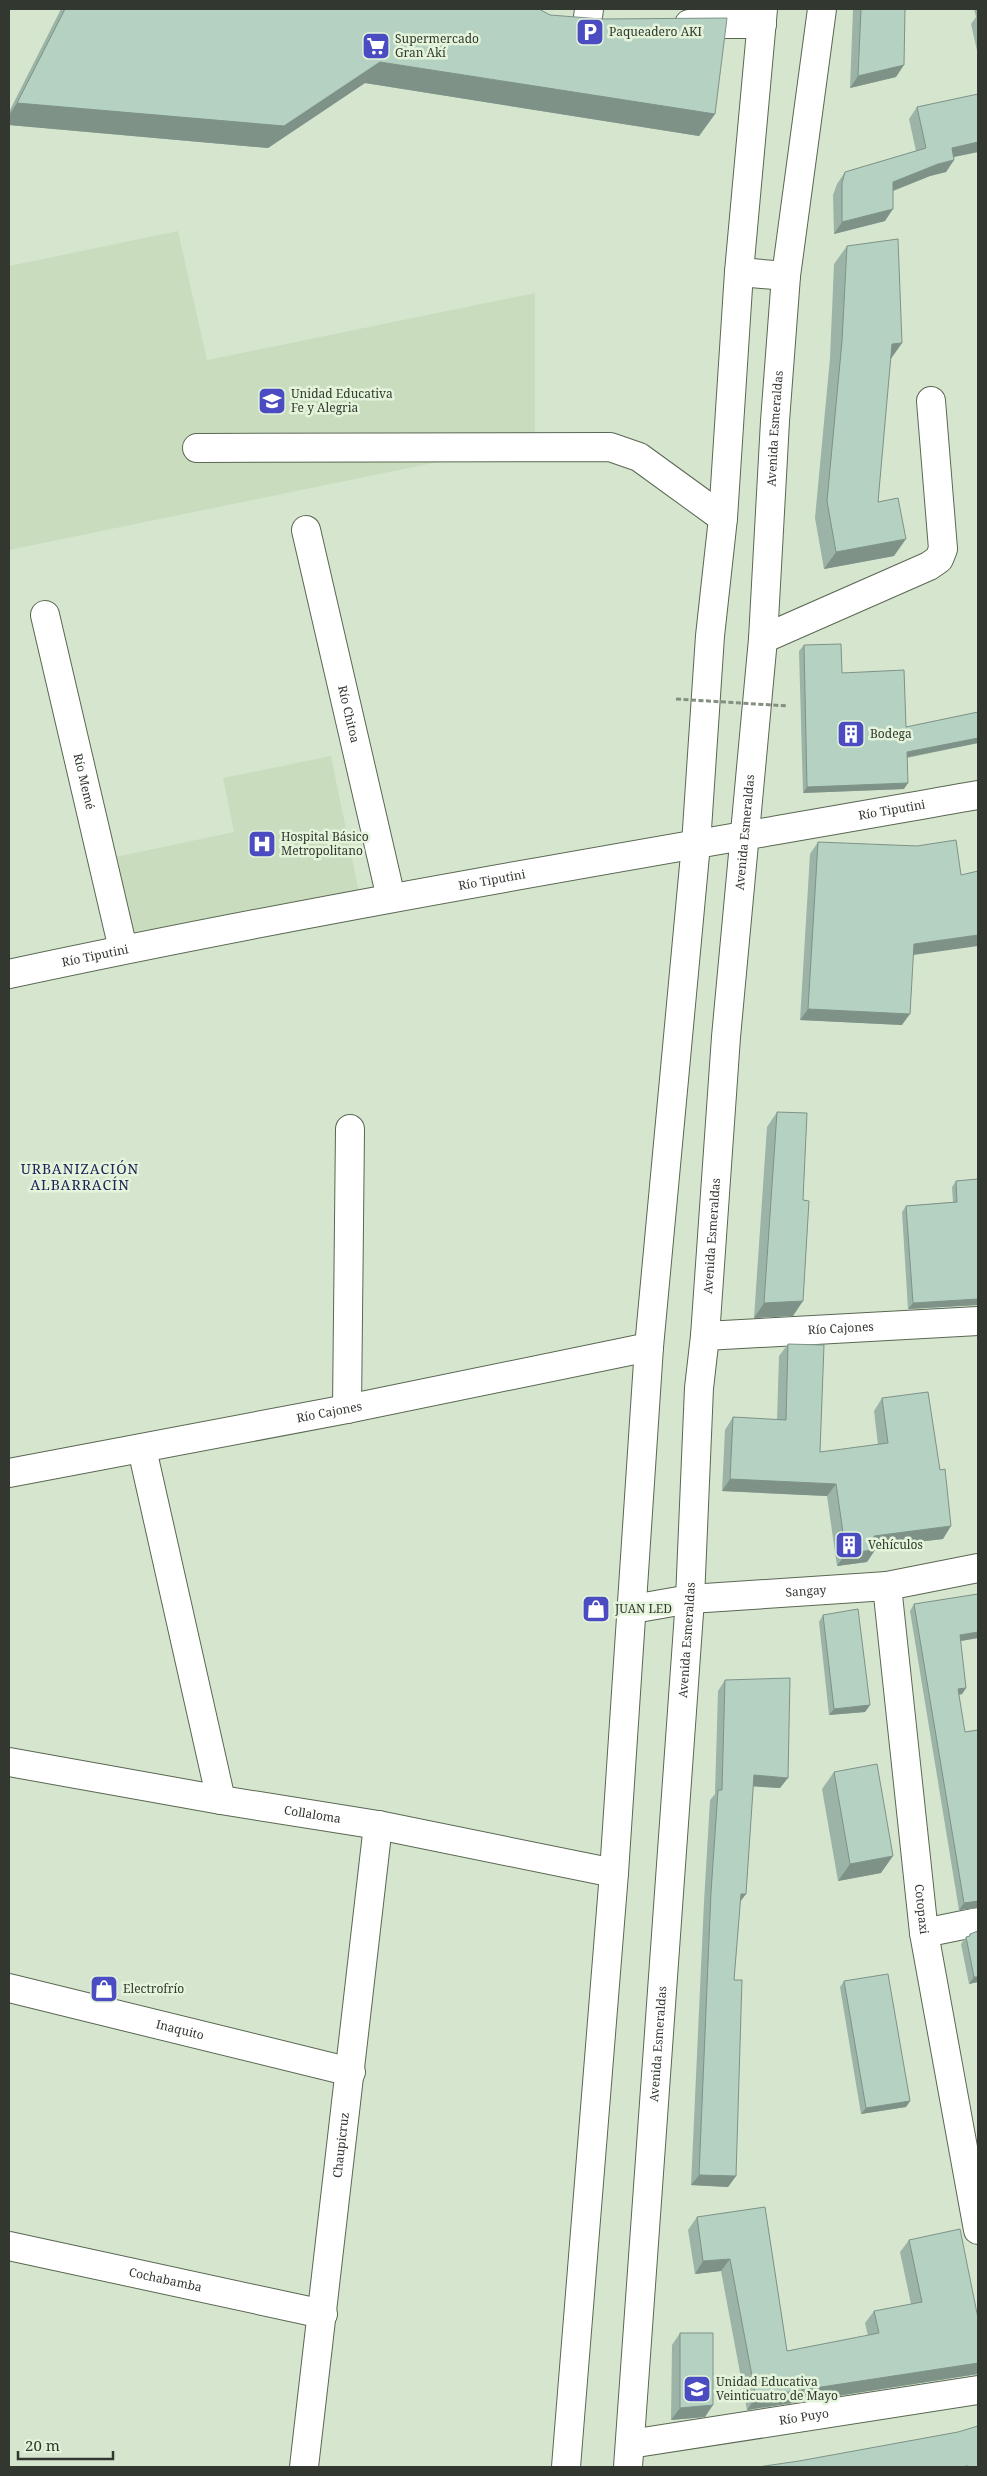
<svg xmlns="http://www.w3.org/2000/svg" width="987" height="2476" font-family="'Noto Serif',serif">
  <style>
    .built { fill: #c9ddbe }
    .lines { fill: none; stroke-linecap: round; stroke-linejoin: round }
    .minor-casing { stroke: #5a6752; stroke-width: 30 }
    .major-casing { stroke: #5a6752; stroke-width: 30 }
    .minor { stroke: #fff; stroke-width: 28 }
    .major { stroke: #fff; stroke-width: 28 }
    .path-bridge { stroke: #848f7f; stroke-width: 3; stroke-dasharray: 5 2.5; stroke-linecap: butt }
    .wall { fill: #9bb4a7 }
    .shaded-wall { fill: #7e9288 }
    .building { fill: #b4d1c2; stroke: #7e9288 }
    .labels { text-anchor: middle; stroke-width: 5; stroke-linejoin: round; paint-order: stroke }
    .poi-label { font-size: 12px; fill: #32382f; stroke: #e4f4db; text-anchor: start }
    .street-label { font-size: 12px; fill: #32382f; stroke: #e4f4db }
    .neighbourhood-label { font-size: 14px; letter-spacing: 1px; fill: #21225b; stroke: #e4f4db }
  </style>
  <rect width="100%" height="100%" fill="#d6e6ce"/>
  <path class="built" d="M178,231L207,360L535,293V442L9,550V266Z
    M331,756L360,897L132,943L115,857L234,832L223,778Z"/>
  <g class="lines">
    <defs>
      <g id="minor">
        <path d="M689,24H762"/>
        <path d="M587,25L589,9"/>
        <path d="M197,448L610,447L639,457L723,518"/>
        <path id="s1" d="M306,530L391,898"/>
        <path id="s2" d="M45,615L123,949"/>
        <path d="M763,639L929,566L939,559L943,549L931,401"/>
        <path id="s3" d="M9,974C330,905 655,852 978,795"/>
        <path id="s4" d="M705,1336L978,1321"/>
        <path d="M347,1409L350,1129"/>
        <path d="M142,1449L221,1800"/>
        <path id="s5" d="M9,1473L347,1409L649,1347"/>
        <path id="s6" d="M887,1586L924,1933L978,2230"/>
        <path id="s7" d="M633,1609L690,1599L887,1586L978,1568"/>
        <path id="s8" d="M9,1762L221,1800L378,1825L614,1873"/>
        <path d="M924,1933L978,1922"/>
        <path id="s9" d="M9,1988L351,2072"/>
        <path id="s10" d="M9,2246L323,2314"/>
        <path id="s11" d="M630,2444L978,2390"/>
        <path id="s12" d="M304,2467L378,1825"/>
      </g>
      <g id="major">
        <path d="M739,272L786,276"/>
        <path d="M566,2467L614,1873L649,1347L696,844L710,636L723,518L739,272L763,9"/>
        <path id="s13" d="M628,2467L690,1599L699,1388L705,1336L726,1037L763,639L775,421L786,276L822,9"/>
      </g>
    </defs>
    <use href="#minor" class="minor-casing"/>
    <use href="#major" class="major-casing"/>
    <use href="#minor" class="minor"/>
    <use href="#major" class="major"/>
    <path class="path-bridge" d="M676,699L788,706"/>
  </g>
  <path class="wall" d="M61,9H539L715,114L699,136L365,83L268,148L9,125V112Z
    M853,9H905L896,77L850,88Z
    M974,9H978V55L971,24L976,17Z
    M978,94V152L954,157V160L946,172L930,176L893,191L885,221L834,234L833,195L837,184L845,172L916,151L909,119L917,107Z
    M847,246L902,343L890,360L878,502L894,556L824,569L815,518L830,358L834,264Z
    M804,645L842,673L906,727L978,712V743L907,758L904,789L803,793L799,651Z
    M818,842L913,955L902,1025L800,1020L810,854Z
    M777,1112L793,1316L754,1318L767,1127Z
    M956,1181L978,1305L908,1309L902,1212L906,1206L953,1202L952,1187Z
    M788,1344L820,1452L878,1445L874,1411L882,1398L943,1539L875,1547V1550L867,1562L837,1566L827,1496L722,1491L725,1430L733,1417L777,1420L779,1356Z
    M978,1594V1638L960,1641L966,1688L962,1694L959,1695L978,1908L959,1910L910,1611L914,1604Z
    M823,1615L870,1705L865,1712L829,1715L819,1622Z
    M725,1680L780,1788L753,1786L746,1894L740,1902L734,1980L736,2176L728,2187L691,2185L704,1902L710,1800L715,1794L718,1691Z
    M834,1772L881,1873L838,1881L822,1789Z
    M978,1931V1982L969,1984L961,1944L966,1937H968L970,1934Z
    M844,1981L910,2101L906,2107L861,2114L840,1987Z
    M765,2207L787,2351L868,2336L865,2323L874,2311L911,2304L900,2252L909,2240L978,2318V2374L747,2410L721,2271L695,2274L688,2230L697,2217Z
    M680,2333L705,2417L671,2420L672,2345Z"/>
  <path class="shaded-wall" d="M380,62L715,114L699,136L365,83L268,148L9,125V115L17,103Z
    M904,65L896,77L850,88L858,76Z
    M978,142V152L943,159L952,148Z
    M954,160L946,172L930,176L885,194L893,182L938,164Z
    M893,209L885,221L834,234L842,222Z
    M902,343L890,360L892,344Z
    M906,539L894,556L824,569L836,552Z
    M978,738V743L903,758L907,752Z
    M908,783L904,789L803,793L807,787Z
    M978,935V946L906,956L914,944Z
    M808,1009L910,1014L902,1025L800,1020Z
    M978,1299V1305L908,1309L913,1303Z
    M803,1301L793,1316L754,1318L764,1303Z
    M730,1479L836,1484L827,1496L722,1491Z
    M951,1526L943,1539L865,1548L874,1536Z
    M875,1550L867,1562L837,1566L846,1553Z
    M978,1632V1638L955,1642L960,1635Z
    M966,1688L962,1694L953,1696L958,1689Z
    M870,1705L865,1712L829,1715L834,1709Z
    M754,1775L788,1778L780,1788L746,1786Z
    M893,1856L881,1873L838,1881L850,1864Z
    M741,1894H746L738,1904Z
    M978,1901V1908L959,1910L964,1903Z
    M974,1977H978V1982L969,1984Z
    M910,2101L906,2107L861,2114L866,2108Z
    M699,2175L736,2176L728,2187L691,2185Z
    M730,2259L721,2271L695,2274L703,2261Z
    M978,2363V2374L747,2410L756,2397Z
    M713,2405L705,2417L671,2420L680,2408Z"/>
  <path class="building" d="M65,9H539L550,15L602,19L727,18L715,114L380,62L284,126L17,103Z
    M861,9H905L904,65L858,76Z
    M978,94V142L952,148L954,160L938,164L893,182V209L842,222V183L845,172L926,148L917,107Z
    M898,239L902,343L892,344L878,502L898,498L906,539L836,552L827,501L842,341L847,246Z
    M841,644L842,673L904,670L906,727L978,712V738L907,752L908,783L807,787L804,645Z
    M956,840L961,875L978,871V935L914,944L910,1014L808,1009L818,842L917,846Z
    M777,1112L807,1113L803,1200L809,1201L803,1301L764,1303Z
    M978,1179V1299L913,1303L906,1206L957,1202L956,1181Z
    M788,1344L824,1345L820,1452L888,1443L882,1398L928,1392L940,1470L945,1469L951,1526L874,1536L875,1550L846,1553L836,1484L730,1479L733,1417L786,1420Z
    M978,1594V1632L960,1635L966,1688L958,1689L965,1732L978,1730V1901L964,1903L914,1604Z
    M858,1609L870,1705L834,1709L823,1615Z
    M790,1678L788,1778L754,1775L746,1894H741L734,1980H742L736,2176L699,2175L711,1892L718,1790H722L725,1680Z
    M877,1764L893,1856L850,1864L834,1772Z
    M978,1931V1977H974L966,1937L970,1936V1934Z
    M888,1974L910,2101L866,2108L844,1981Z
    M765,2207L787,2351L879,2333L874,2311L922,2302L909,2240L960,2229L978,2318V2363L756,2397L730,2259L703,2261L697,2217Z
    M680,2333H713V2405L680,2408Z
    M978,2426V2467H969L968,2466L959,2467H758L799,2461L958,2432Z"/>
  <defs>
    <symbol id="parking-square" viewBox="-11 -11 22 22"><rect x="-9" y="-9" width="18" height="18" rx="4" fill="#4b4cc2" stroke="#e4f4db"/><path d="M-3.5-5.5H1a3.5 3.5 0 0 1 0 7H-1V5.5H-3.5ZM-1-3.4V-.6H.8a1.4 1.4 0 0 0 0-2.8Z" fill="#fff"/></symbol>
    <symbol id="supermarket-square" viewBox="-11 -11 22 22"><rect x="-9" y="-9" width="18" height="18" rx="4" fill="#4b4cc2" stroke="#e4f4db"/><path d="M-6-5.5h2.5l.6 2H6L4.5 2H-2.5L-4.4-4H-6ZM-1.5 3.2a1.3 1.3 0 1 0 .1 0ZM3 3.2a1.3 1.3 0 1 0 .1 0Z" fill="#fff"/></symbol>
    <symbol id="school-square" viewBox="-11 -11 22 22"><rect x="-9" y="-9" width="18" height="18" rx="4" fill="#4b4cc2" stroke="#e4f4db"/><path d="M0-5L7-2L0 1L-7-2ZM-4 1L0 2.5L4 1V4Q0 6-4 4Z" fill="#fff"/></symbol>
    <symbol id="building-square" viewBox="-11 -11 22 22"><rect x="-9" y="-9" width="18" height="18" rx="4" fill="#4b4cc2" stroke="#e4f4db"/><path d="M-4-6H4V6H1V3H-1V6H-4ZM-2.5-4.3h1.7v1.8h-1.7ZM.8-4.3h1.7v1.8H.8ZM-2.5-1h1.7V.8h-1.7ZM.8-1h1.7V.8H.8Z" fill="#fff"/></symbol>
    <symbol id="hospital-square" viewBox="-11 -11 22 22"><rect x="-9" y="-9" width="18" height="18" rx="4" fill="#4b4cc2" stroke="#e4f4db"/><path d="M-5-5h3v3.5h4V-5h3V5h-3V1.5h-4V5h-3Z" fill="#fff"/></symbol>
    <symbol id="shop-square" viewBox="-11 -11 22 22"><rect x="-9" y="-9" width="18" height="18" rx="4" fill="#4b4cc2" stroke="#e4f4db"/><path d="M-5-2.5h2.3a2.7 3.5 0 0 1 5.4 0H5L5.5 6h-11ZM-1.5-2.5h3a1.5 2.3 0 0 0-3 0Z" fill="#fff"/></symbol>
  </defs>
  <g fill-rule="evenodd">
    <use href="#parking-square" x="574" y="16" width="32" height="32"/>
    <use href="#supermarket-square" x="360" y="30" width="32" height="32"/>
    <use href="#school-square" x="256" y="385" width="32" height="32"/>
    <use href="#building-square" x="835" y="718" width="32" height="32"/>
    <use href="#hospital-square" x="246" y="828" width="32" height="32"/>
    <use href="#building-square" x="833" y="1529" width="32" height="32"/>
    <use href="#shop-square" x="580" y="1593" width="32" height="32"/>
    <use href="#shop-square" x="88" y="1973" width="32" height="32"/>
    <use href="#school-square" x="681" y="2373" width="32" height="32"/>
  </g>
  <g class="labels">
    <g class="poi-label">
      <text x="609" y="36">Paqueadero AKI</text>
      <text x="395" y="43">Supermercado<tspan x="395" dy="14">Gran Akí</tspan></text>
      <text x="291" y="398">Unidad Educativa<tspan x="291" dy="14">Fe y Alegria</tspan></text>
      <text x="870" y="738">Bodega</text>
      <text x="281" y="841">Hospital Básico<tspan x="281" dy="14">Metropolitano</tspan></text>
      <text x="868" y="1549">Vehículos</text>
      <text x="615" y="1613">JUAN LED</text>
      <text x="123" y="1993">Electrofrío</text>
      <text x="716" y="2386">Unidad Educativa<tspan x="716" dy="14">Veinticuatro de Mayo</tspan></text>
    </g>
    <g class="street-label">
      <text dy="4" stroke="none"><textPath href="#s13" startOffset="2044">Avenida Esmeraldas</textPath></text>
      <text dy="4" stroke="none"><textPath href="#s1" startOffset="189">Río Chitoa</textPath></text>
      <text dy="4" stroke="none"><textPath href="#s2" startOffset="171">Río Memé</textPath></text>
      <text dy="4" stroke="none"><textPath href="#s3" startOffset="898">Río Tiputini</textPath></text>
      <text dy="4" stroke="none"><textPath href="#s13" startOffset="1639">Avenida Esmeraldas</textPath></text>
      <text dy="4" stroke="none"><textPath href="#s3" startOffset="492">Río Tiputini</textPath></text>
      <text dy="4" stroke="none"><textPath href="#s3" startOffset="88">Río Tiputini</textPath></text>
      <text dy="4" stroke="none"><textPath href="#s13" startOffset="1234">Avenida Esmeraldas</textPath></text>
      <text dy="4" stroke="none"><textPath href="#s4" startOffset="136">Río Cajones</textPath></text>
      <text dy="4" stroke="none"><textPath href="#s5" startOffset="326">Río Cajones</textPath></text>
      <text dy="4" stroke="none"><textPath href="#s7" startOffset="174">Sangay</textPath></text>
      <text dy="4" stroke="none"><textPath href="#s13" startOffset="829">Avenida Esmeraldas</textPath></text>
      <text dy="4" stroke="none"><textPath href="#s8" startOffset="308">Collaloma</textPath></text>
      <text dy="4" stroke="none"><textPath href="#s6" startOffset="325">Cotopaxi</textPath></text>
      <text dy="4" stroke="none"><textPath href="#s9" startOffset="176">Inaquito</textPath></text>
      <text dy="4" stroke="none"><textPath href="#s13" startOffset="424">Avenida Esmeraldas</textPath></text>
      <text dy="4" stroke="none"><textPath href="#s12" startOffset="324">Chaupicruz</textPath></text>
      <text dy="4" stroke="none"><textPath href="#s10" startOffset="160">Cochabamba</textPath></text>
      <text dy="4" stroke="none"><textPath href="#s11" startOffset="176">Río Puyo</textPath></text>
    </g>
    <g class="neighbourhood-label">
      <text x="80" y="1174">URBANIZACIÓN<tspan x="80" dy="16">ALBARRACÍN</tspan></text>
    </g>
  </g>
  <rect width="987" height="2476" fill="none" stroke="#32382f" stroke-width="20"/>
  <path d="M18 2451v8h95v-8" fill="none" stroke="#32382f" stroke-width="2.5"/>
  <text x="25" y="2451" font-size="15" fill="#32382f" stroke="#e4f4db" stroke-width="4" paint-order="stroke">20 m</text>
</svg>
